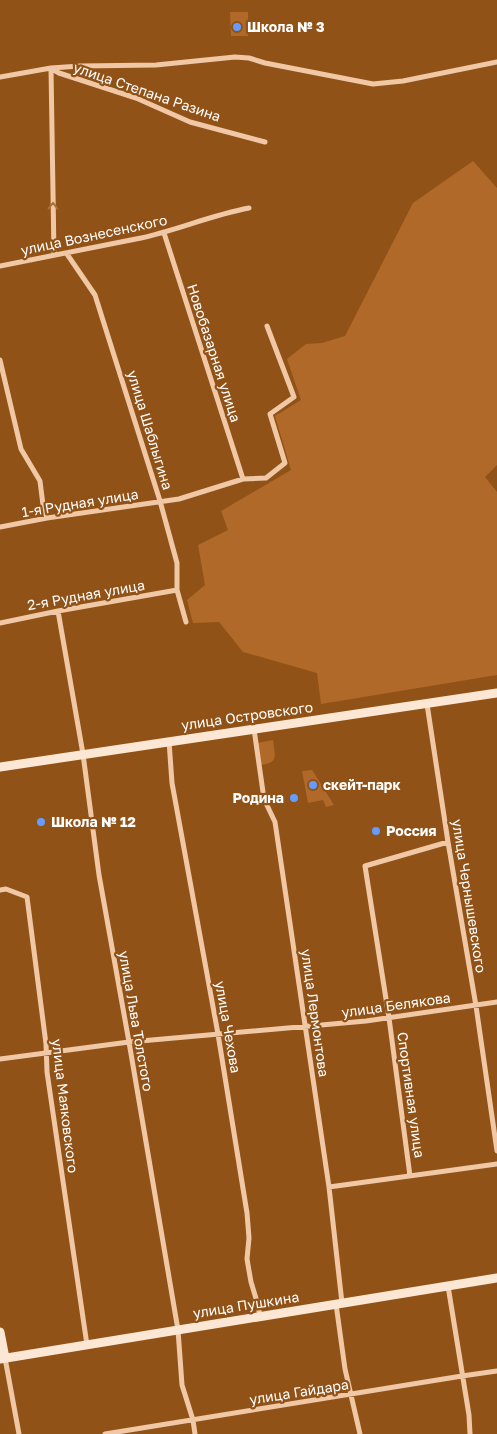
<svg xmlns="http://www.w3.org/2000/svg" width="497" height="1434" font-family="'Golos Text',sans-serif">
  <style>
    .green { fill: #b06929 }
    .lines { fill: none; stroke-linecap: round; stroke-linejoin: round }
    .street { stroke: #f0c8a5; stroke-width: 5 }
    .secondary { stroke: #fbe7d3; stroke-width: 9 }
    .oneway { stroke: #a9703a }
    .poi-dot { fill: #649dff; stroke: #915217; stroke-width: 2 }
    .labels { text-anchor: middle; stroke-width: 4.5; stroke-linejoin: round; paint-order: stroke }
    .poi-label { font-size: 14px; font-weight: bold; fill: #fff; stroke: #915217; text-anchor: start }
    .street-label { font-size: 14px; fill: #fff; stroke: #915217 }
  </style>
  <rect width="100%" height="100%" fill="#915217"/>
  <path class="green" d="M230,12H248V36H231Z
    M473,161L497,188V465L485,477L497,492V675L321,704L317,673L243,652L219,622L193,623L187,600L205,585L198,545L228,530L221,511L291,470L275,416L301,400L287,359L306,344L322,343L345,336L413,203Z
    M273,740C275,756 279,763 260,765L257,743Z
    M312,770L334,805L326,807L323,800L308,803L302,771Z"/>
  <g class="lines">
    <path class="street" d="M51,68L54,255
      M52,69L59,73L136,98L190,122L265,142
      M0,77L51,68L80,66L156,65L235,57L249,58L265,63L373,84L403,81L497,62
      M164,233L243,479
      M67,254L95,295L160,501L177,563V590L186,622
      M0,266L141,238C177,230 212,215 249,208
      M0,360L21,449L40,481L43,505L47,518
      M0,527L47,518L179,499L243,479L266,478L285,463L270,414L294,397L267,326
      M58,611L83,754L99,875L129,1042L178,1330L182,1385L193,1420L195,1434
      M0,623L58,611L177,590
      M427,704L448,842L476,1006L497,1151
      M254,729L264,799L275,822L329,1187L342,1303
      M169,741L172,783L218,1034L247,1213L249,1238L247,1259L251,1282L258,1305L260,1317
      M0,890L6,889L27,897L46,1044L47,1072L87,1345
      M0,1059L129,1042L366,1021L497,1002
      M410,1176L389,1018L365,866L448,842
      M329,1187L497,1164
      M448,1286L469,1415L470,1434
      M336,1304L345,1369L360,1434
      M5,1358L19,1434
      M105,1434L462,1376L497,1371"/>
    <path class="secondary" d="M0,767L497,693
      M0,1332L5,1358
      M0,1359L497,1278"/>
  </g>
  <defs><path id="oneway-chevron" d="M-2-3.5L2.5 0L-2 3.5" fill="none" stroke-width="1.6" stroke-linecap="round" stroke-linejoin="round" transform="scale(1.25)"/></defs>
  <use class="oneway" href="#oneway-chevron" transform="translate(53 206) rotate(-89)"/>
  <g class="poi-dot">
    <circle cx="237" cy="27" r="5"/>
    <circle cx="313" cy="785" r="5"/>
    <circle cx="294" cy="798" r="5"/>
    <circle cx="41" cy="822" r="5"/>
    <circle cx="376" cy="831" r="5"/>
  </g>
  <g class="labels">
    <g class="poi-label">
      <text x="247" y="32">Школа № 3</text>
      <text x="323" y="790">скейт-парк</text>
      <text x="284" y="803" text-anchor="end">Родина</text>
      <text x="51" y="827">Школа № 12</text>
      <text x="386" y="836">Россия</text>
    </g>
    <g class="street-label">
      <text transform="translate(147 92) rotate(19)" y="5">улица Степана Разина</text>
      <text transform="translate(94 235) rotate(-12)" y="5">улица Вознесенского</text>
      <text transform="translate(214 353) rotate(72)" y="5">Новобазарная улица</text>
      <text transform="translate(150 430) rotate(73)" y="5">улица Шаблыгина</text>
      <text transform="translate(80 503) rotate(-9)" y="5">1-я Рудная улица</text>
      <text transform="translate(86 595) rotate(-10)" y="5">2-я Рудная улица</text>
      <text transform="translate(247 716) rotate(-8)" y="5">улица Островского</text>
      <text transform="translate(469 896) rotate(81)" y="5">улица Чернышевского</text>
      <text transform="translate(396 1005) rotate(-8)" y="5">улица Белякова</text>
      <text transform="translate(315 1013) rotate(82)" y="5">улица Лермонтова</text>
      <text transform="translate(136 1021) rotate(80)" y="5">улица Льва Толстого</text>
      <text transform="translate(228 1027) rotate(80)" y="5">улица Чехова</text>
      <text transform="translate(411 1095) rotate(82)" y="5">Спортивная улица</text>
      <text transform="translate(65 1106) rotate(83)" y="5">улица Маяковского</text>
      <text transform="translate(246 1305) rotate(-9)" y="5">улица Пушкина</text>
      <text transform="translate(299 1392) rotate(-9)" y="5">улица Гайдара</text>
    </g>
  </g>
</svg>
